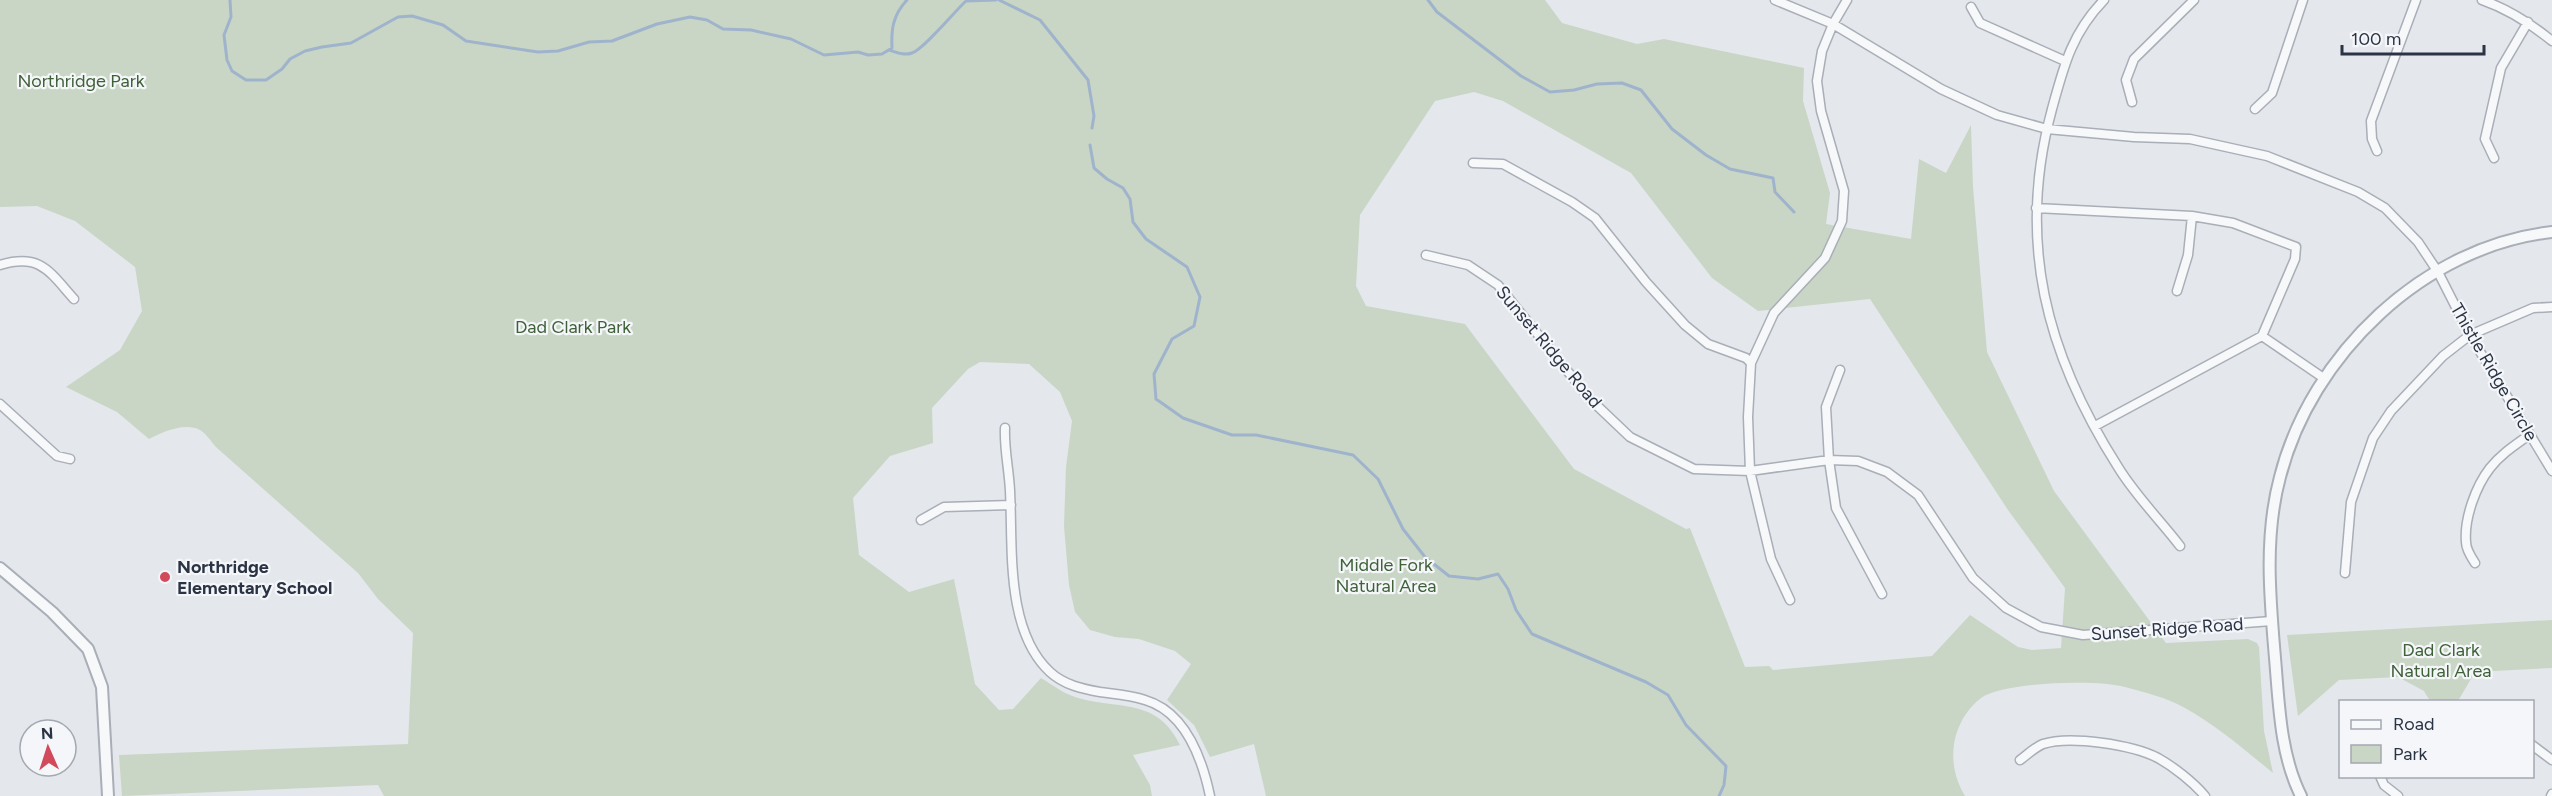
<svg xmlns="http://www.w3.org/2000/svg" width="2552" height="796" font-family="Figtree,sans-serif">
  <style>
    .green { fill: #c9d6c5; fill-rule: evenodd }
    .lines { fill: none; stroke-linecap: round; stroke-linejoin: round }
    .stream { stroke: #9fb4cc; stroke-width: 3 }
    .minor-casing { stroke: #a9aeb7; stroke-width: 11 }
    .tertiary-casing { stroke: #a9aeb7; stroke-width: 14 }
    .minor { stroke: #f7f8fa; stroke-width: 8 }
    .tertiary { stroke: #f7f8fa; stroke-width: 10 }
    .poi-dot { fill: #d1495b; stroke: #f4f6f9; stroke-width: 2 }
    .labels { text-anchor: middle; stroke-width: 4.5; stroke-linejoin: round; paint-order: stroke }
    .park-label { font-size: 18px; fill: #3f6138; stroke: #f4f6f9 }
    .street-label { font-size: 18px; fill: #2b3445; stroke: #f4f6f9 }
    .poi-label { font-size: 18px; font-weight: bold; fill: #2b3445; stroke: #f4f6f9; text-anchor: start }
  </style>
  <rect width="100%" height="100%" fill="#e4e7ec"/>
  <path class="green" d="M0,0H1545L1562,23L1637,44L1664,39L1804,68L1803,101L1830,193L1826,224L1911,239L1919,159L1946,173L1971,125L1973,187L1987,352L2054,491L2166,643L2248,639L2257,643L2259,647L2264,731L2273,773C2245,750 2217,726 2185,708C2168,698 2144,692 2125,687C2097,679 2004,682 1981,698C1968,708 1961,720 1956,735C1950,756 1954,778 1965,796H1266L1254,744L1210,757L1194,725L1167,700L1191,664L1175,651L1139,639L1115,637L1090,630L1075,612L1069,585L1064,526L1066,467L1072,421L1060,392L1029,364L980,362L968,369L932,408L933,443L890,456L853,498L859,555L909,592L954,579L975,684L999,710L1013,709L1041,678C1054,686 1067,696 1082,699C1121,709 1158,699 1180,745L1133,755L1150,785L1152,796H384L378,785L122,796L119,755L408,744L413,633L378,599L358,573L217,448C212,443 207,434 200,430C185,422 162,432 149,439L117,412L66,387L120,350L142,311L135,267L75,221L37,206L0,207ZM1474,92L1503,101L1631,173L1712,278L1758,311L1870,299L2008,510L2065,588L2061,648L2032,650L2018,647L1970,615L1932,656L1773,670L1769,666L1745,667L1690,528L1686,529L1574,469L1465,324L1366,306L1356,286L1360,215L1435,101Z
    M2552,620V668L2475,672L2458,701H2430L2424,691L2398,677L2339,680L2298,716L2287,635Z"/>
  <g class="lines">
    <path class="stream" d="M230,0L231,17L224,35L227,60L232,71L246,80H266L282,69L290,59L305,51L322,47L351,43L398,17L412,16L443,25L466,41L538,52L558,51L589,42L612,41L657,24L690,17L707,20L723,29L751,30L791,39L824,55L858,52L868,55L882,54L892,48C891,29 893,15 907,0
      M999,0L1040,20L1088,80L1094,116L1092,128
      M1428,0L1437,12L1521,76L1550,92L1574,90L1597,84L1622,83L1641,90L1672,129L1706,155L1730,169L1773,178L1775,192L1794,212
      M889,50C896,52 904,56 912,53C923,50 955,11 966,1L996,0
      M1090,145L1094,168L1107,179L1123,188L1130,199L1133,222L1146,239L1187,267L1200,297L1194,326L1172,339L1154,374L1156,399L1183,418L1232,435H1256L1353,455L1378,479L1403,529L1425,557L1449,576L1478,579L1498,574L1508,589L1516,610L1532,634L1646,682L1668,695L1686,725L1726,766L1724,785L1719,796"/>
    <defs>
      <path id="minor" d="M1775,0L1833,24L1941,89L1997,115L2047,129L2134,137L2190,139L2267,156L2358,192L2385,208L2418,242L2438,272L2470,335L2552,471
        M2104,0C2072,33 2064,65 2052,109C2016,241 2046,354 2118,467C2135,495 2160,520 2180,546
        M2482,0C2508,9 2530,23 2552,41
        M1971,7L1980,23L2065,61
        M2132,102L2126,80L2134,59L2194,0
        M2255,109L2272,93L2303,0
        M2377,151L2372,139L2371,121L2416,0
        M2494,158L2485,139L2501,68L2528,22
        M1473,163L1503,164L1572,202L1595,218L1646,282L1685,325L1708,344L1746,358L1751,363
        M2036,208L2192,216L2233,223L2296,247L2295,259L2262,336L2095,426
        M1426,255L1468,265L1498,285L1590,399L1630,437L1694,469L1750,471L1829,460L1858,461L1887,472L1918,495L1973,578L2006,608L2041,627L2083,635L2272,621
        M0,265C40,253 49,271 74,299
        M2177,291L2188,255L2192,216
        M2262,336L2325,379
        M1840,370L1826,407L1829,460L1836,508L1882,594
        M0,404L57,456L70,459
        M1005,428C1004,449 1009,469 1010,491C1013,547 1005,630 1050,672C1064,685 1083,689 1100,692C1115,694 1131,695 1145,700C1186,712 1202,758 1210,796
        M921,520L944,507L1011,505
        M2475,563C2471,557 2466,549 2466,542C2464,518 2476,486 2490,468C2501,454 2515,445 2529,435
        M2345,573L2351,502L2373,438L2391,411L2443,356L2470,335L2533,308L2552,307
        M1790,600L1771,559L1750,471L1748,417L1751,363L1774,313L1825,258L1842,221L1844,191L1821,111L1817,81L1822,51L1833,24L1847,0
        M2532,745L2552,760
        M2020,760C2027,755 2035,747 2043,744C2070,735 2133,745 2158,758C2174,767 2193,782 2205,796
        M2380,776L2384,785L2398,796
        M2551,796L2552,794"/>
      <path id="tertiary" d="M0,568L52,612L88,649L102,687L108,796
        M2301,796C2280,754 2279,704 2275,658C2270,599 2264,536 2280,477C2311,355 2424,246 2552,232"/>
    </defs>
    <use href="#minor" class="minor-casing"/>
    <use href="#tertiary" class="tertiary-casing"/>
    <use href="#minor" class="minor"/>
    <use href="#tertiary" class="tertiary"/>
  </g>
  <circle class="poi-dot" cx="165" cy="577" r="6"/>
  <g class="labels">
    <g class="park-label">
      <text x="81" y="87">Northridge Park</text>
      <text x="573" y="333">Dad Clark Park</text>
      <text x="1386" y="571">Middle Fork<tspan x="1386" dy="21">Natural Area</tspan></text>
      <text x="2441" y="656">Dad Clark<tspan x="2441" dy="21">Natural Area</tspan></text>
    </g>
    <g class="street-label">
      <text transform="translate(1549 347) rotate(50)" y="6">Sunset Ridge Road</text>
      <text transform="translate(2494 372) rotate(60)" y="6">Thistle Ridge Circle</text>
      <text transform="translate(2167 629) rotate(-4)" y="6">Sunset Ridge Road</text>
    </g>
    <g class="poi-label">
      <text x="177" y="573">Northridge<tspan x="177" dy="21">Elementary School</tspan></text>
    </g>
  </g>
  <rect x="2339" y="700" width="195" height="78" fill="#f4f6f9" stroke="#a4a8b1" stroke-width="1.5"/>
  <rect x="2351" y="720" width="30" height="9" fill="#f7f8fa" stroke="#a4a8b1" stroke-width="1.5"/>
  <text x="2393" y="730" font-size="18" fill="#2b3445">Road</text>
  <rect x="2351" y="745" width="30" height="18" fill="#c9d6c5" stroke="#a4a8b1" stroke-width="1.5"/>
  <text x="2393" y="760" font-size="18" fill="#2b3445">Park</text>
  <g transform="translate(48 748) rotate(357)"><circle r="28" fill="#f4f6f9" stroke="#a4a8b1" stroke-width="1.5"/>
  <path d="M0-4.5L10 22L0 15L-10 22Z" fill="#d1495b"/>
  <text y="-9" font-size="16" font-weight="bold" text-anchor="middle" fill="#2b3445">N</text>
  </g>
  <path d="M2342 45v9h142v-9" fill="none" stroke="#2b3445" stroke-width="3"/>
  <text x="2351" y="45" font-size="18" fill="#2b3445" stroke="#f4f6f9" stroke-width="4.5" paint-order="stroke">100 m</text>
</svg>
